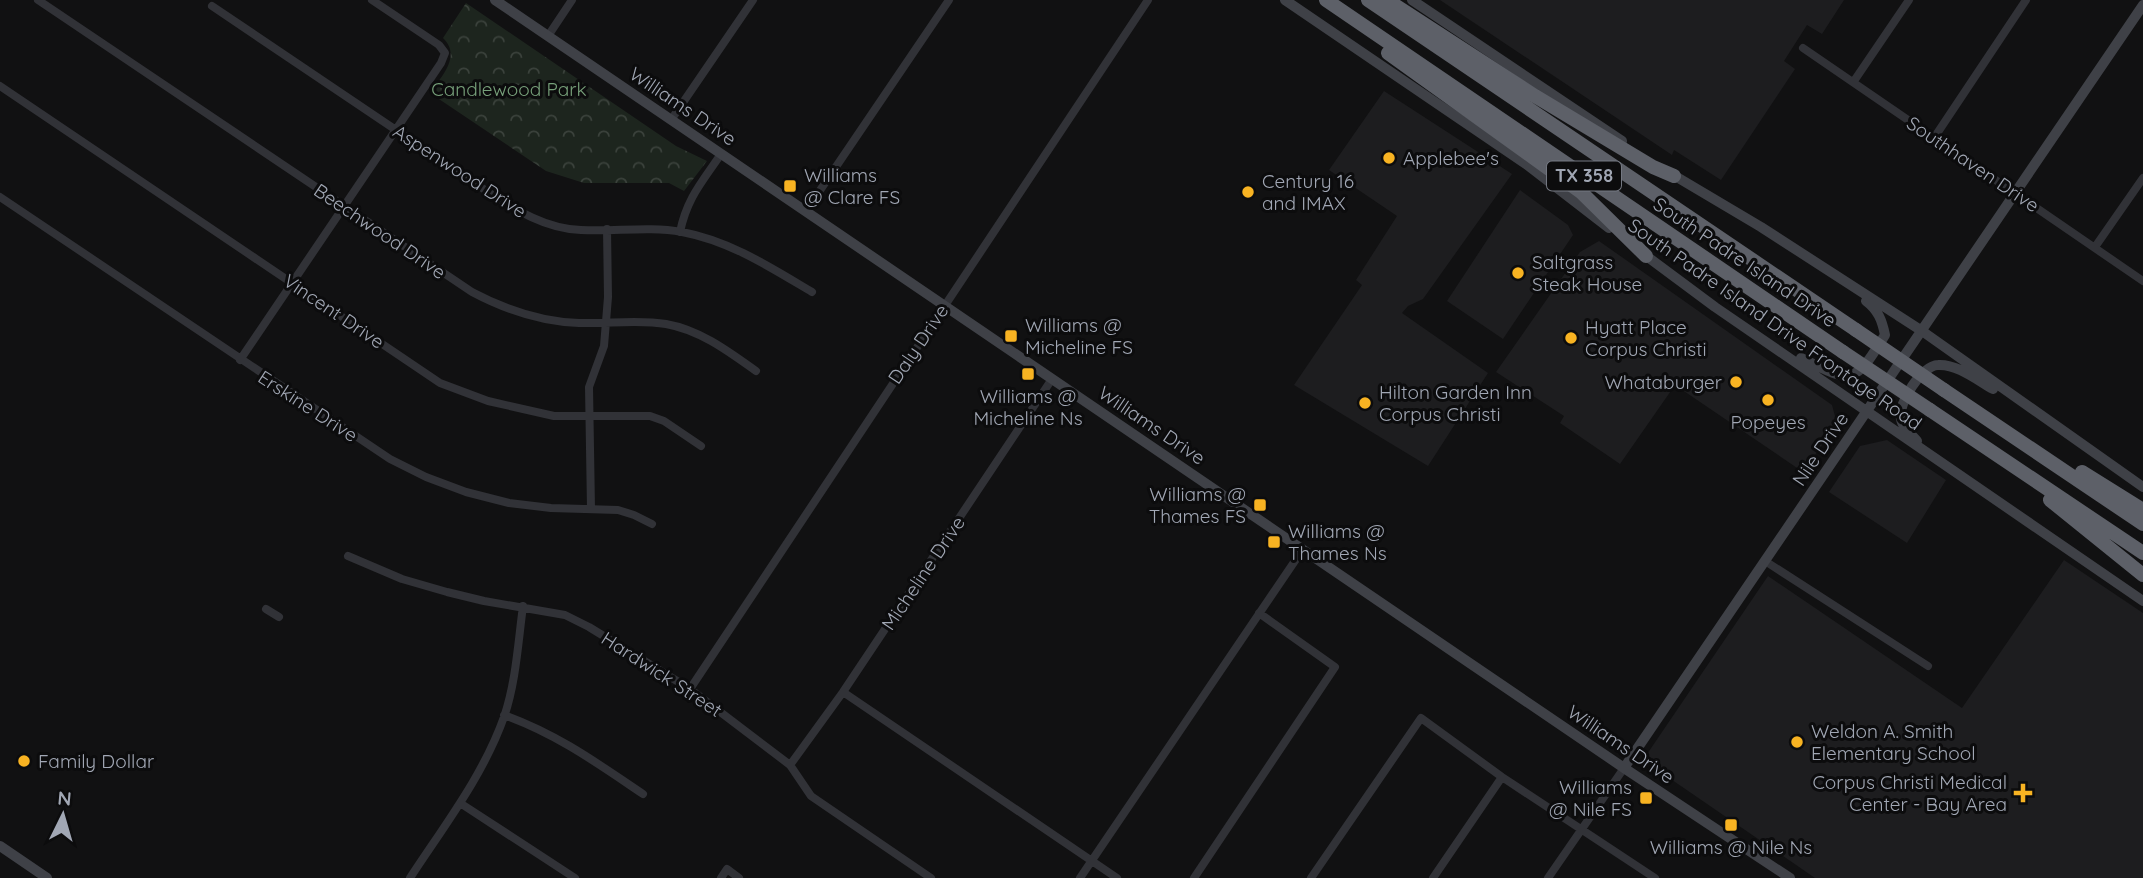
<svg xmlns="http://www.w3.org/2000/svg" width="2143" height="878" font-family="Quicksand,sans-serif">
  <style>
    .built { fill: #1d1d1f }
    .park { fill: url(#park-crowns) }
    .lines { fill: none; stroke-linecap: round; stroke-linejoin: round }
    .street { stroke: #313237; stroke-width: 8 }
    .secondary { stroke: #3f4147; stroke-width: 10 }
    .highway { stroke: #5d6068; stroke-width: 14 }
    .highway-bridge { stroke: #5d6068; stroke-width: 14 }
    .poi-dot { fill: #f8b322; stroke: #0c0c0d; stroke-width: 2.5 }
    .labels { text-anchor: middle; stroke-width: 6; stroke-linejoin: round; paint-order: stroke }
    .shield { fill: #0c0c0d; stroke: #747882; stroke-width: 2 }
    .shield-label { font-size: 18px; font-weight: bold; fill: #a1a7b4 }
    .park-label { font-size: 19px; fill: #77a07a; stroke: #0c0c0d }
    .street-label { font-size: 19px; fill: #a1a7b4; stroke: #0c0c0d }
    .poi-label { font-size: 19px; fill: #a1a7b4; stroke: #0c0c0d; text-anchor: start }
  </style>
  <defs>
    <pattern id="park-crowns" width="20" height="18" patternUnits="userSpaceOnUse" patternTransform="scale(1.75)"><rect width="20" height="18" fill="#1d251e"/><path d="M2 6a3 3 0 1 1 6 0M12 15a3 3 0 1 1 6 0" fill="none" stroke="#3b423c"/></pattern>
  </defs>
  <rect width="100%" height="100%" fill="#111112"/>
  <path class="built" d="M1440,0H1844L1822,34L1807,25L1784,61L1795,69L1721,180L1674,150L1672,155Z
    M1384,91L1512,174L1423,299L1408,306L1402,313L1488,373L1428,466L1294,385L1362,285L1356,280L1397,216L1329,170Z
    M1520,190L1568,225L1573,235L1503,339L1447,301Z
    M1599,241L1832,405L1836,420L1829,435L1803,472L1675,385L1620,464L1560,423L1564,416L1496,372L1580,252Z
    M1887,440L1946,480L1907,543L1829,492L1860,446Z
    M2064,560L2143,613V878H1815L1643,760L1768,576L1962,708Z"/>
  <path class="park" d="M466,3L676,146L707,161L684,191L669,183H584L546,171L430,93C441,77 462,56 443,38Z"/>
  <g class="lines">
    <path class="street" d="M38,0L472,292C506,310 541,322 579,323C608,324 638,319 666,324C700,330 728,351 756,371
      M212,6L488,192C516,210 546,229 581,230C614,232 648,226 682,232C730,241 770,267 812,292
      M548,36L572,0
      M1803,48L2143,281
      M1854,81L1909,0
      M0,86L440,383L488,401L554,416H650L664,421L701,446
      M671,120L753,0
      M1934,138L2026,0
      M0,197L390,459L426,477L466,492L509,503L551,508L618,510L634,515L652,524
      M806,211L949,0
      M680,232C687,198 702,182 721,154
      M2095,247L2143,178
      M240,360L441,63L445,53L439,45L372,0
      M591,509L589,387L604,346L608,297L607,229
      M348,556L402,579L447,592L484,601L565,615L589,627L690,689L790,765L811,796L931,878
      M1765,561L1928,666
      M266,609L279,617
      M690,689L1148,0
      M843,692L1117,878
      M504,715C557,734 597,763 643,794
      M790,765L843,692L1052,379
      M460,803L575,878
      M410,878C444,826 483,776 504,717C516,682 518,643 523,606
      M721,878L727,869L739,878
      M1080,878L1303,549
      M1194,878L1335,667L1259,613
      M1311,878L1421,718L1502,777L1655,878
      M1433,878L1502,777
      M1548,878L1624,768"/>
    <path class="secondary" d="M495,0L1624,768L1790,878
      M1285,0L1526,164L1609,228
      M1412,0L1622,141
      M1670,173L1761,227L1922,331L2143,487
      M1641,252L1715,307L2143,601
      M1801,358C1853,384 1854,385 1885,335C1882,320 1878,310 1866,301
      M1917,441C1912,435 1902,427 1901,419C1897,404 1922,365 1938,365C1958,364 1977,380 1993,389
      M1624,768L2143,5
      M0,846L47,878"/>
    <path class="highway" d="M1326,0L1843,352
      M1368,0L1856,330
      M1387,0L1535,96L1653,167L1674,176
      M1388,53L1581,192L1646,256
      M1944,390L2143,524
      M1930,410L2143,553
      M2082,472L2143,510
      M2050,500L2143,575"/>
    <path class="highway-bridge" d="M1856,330L1944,390
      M1843,352L1930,410"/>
  </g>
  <g class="poi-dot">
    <circle cx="1389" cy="158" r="7"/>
    <rect x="783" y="179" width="14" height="14" rx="3.5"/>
    <circle cx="1248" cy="192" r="7"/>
    <circle cx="1518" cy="273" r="7"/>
    <rect x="1004" y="329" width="14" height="14" rx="3.5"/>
    <circle cx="1571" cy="338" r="7"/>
    <rect x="1021" y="367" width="14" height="14" rx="3.5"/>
    <circle cx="1736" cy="382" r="7"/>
    <circle cx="1768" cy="400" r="7"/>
    <circle cx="1365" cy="403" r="7"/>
    <rect x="1253" y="498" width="14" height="14" rx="3.5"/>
    <rect x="1267" y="535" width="14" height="14" rx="3.5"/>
    <circle cx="1797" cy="742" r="7"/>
    <circle cx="24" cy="761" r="7"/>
    <path d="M2019.5 782.5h7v7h7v7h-7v7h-7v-7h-7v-7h7z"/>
    <rect x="1639" y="791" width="14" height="14" rx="3.5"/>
    <rect x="1724" y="818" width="14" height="14" rx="3.5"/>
  </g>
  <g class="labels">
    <rect class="shield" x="1547" y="161.5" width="74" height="29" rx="5"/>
    <g class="shield-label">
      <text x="1584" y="182">TX 358</text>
    </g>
    <g class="park-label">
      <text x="509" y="96">Candlewood Park</text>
    </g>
    <g class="street-label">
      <text transform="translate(683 106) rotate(34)" y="7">Williams Drive</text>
      <text transform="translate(1973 164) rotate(34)" y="7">Southhaven Drive</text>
      <text transform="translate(460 171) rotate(33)" y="7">Aspenwood Drive</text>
      <text transform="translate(380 231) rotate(34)" y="7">Beechwood Drive</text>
      <text transform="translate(1745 262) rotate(34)" y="7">South Padre Island Drive</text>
      <text transform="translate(334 311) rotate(34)" y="7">Vincent Drive</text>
      <text transform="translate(1775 324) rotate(35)" y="7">South Padre Island Drive Frontage Road</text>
      <text transform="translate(918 344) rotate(-56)" y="7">Daly Drive</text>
      <text transform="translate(308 406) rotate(33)" y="7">Erskine Drive</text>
      <text transform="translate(1152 425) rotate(34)" y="7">Williams Drive</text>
      <text transform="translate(1820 449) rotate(-56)" y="7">Nile Drive</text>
      <text transform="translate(923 573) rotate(-56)" y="7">Micheline Drive</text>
      <text transform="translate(662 674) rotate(33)" y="7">Hardwick Street</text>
      <text transform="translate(1621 744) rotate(34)" y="7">Williams Drive</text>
    </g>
    <g class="poi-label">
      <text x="1403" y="165">Applebee's</text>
      <text x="804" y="182">Williams<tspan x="804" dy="22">@ Clare FS</tspan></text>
      <text x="1262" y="188">Century 16<tspan x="1262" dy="22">and IMAX</tspan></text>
      <text x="1532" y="269">Saltgrass<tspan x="1532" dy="22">Steak House</tspan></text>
      <text x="1025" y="332">Williams @<tspan x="1025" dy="22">Micheline FS</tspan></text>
      <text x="1585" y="334">Hyatt Place<tspan x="1585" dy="22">Corpus Christi</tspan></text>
      <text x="1722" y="389" text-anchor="end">Whataburger</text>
      <text x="1379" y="399">Hilton Garden Inn<tspan x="1379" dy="22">Corpus Christi</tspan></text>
      <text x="1028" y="403" text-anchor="middle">Williams @<tspan x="1028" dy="22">Micheline Ns</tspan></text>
      <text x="1768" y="429" text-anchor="middle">Popeyes</text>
      <text x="1246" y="501" text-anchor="end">Williams @<tspan x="1246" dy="22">Thames FS</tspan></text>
      <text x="1288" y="538">Williams @<tspan x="1288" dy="22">Thames Ns</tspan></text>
      <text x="1811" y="738">Weldon A. Smith<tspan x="1811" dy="22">Elementary School</tspan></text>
      <text x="38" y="768">Family Dollar</text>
      <text x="2007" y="789" text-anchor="end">Corpus Christi Medical<tspan x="2007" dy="22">Center - Bay Area</tspan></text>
      <text x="1632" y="794" text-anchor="end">Williams<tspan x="1632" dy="22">@ Nile FS</tspan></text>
      <text x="1731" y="854" text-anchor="middle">Williams @ Nile Ns</text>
    </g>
  </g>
  <g transform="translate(63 815) rotate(5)" stroke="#0c0c0d" stroke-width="5" paint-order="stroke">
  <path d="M0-5L12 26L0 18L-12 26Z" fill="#a1a7b4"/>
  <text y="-10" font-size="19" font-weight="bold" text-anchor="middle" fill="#a1a7b4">N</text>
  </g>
</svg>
